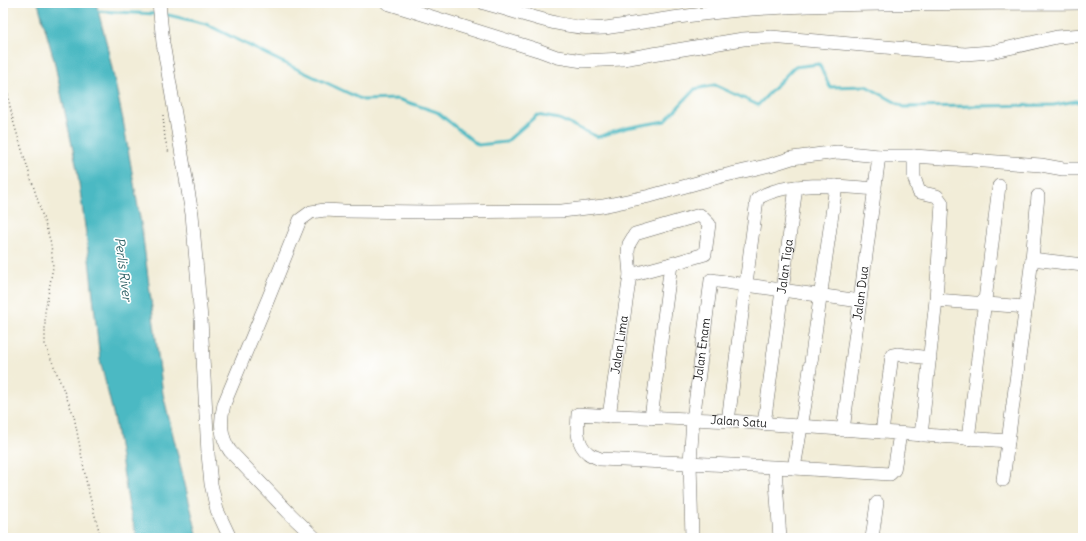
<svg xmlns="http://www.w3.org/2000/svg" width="1086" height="541" font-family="Delius,sans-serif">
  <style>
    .water { fill: #4bb9c3; stroke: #346a70 }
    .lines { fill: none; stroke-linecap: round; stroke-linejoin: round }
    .stream { stroke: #4bb9c3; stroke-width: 3 }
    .minor-casing { stroke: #67655e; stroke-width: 14 }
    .path { stroke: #67655e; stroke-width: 1.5; stroke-dasharray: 1 3; stroke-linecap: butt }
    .minor { stroke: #fff; stroke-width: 13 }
    .labels { text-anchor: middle; stroke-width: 3.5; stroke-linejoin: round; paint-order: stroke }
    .street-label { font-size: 12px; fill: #1c1c1c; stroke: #fff }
    .water-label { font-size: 13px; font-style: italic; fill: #316367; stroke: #fff }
  </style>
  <rect width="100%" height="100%" fill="#fff"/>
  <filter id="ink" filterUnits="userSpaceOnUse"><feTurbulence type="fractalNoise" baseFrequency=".025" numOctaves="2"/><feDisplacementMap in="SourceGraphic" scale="8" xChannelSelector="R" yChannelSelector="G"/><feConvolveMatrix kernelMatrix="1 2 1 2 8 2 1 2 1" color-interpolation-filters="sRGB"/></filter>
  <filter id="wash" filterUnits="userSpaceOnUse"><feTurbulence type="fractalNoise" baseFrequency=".012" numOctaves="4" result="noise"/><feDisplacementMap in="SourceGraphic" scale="16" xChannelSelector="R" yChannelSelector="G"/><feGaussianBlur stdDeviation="0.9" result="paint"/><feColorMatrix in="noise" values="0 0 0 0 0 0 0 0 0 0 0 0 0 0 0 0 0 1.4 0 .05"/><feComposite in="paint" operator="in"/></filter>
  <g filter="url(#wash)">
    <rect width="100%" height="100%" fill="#f2edd8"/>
    <path class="water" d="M38,3H96L107,45L123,120L142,230L163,394L198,538H137L129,507L115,421L100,360L87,241L77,169L54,60Z"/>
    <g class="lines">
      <path class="stream" d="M94,11L156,14
        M164,14L206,24L280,61L363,100L398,99L437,112L478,145L506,142L537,115L559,119L598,137L626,128L665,121L695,89L715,85L758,105L794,67L819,64L830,87L866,86L904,107L1054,105L1076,101L1083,104"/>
    </g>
  </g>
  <g filter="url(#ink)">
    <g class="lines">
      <defs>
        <g id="minor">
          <path d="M159,3L163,43L192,214L201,319L208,454L211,484L217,510L230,538"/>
          <path d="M387,3L538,50L557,57L583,61L623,59L743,39L771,37L965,54L991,52L1057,37L1083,35"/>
          <path d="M484,3C522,13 564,30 604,28C658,20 713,11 769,8C873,2 978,4 1083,3"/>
          <path d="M914,156V177L919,192L937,196L942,203L936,300L921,435"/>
          <path d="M1032,259L1083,265"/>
          <path d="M630,275L671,264"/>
          <path d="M936,300L1025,307"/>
          <path id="s1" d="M609,416L630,275L628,252L629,244L635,234L700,215L709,224L705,254L671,264L651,418"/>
          <path d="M728,421L757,199C784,180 843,186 875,189"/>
          <path id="s2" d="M764,424L796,187"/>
          <path id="s3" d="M843,430L879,156"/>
          <path d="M882,432L892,355L897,354L930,358"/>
          <path id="s4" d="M900,434L894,470L890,474L794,468L600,459C597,457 591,456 588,453C576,444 577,427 578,414C628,417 679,418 729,421C822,427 915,435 1008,441"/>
          <path d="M968,439L999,186"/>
          <path d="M775,468L780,538"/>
          <path d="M794,468L805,404L836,186"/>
          <path d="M1003,480L1032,259L1038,196"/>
          <path d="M315,538L292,516L230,451C220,436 220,421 224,404L268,299L300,220L311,212L325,210L344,211L430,212L562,211L603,206L650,196L722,176L770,165L792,158L837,152L879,156H914L1041,165L1063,169H1083"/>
          <path id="s5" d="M692,538L690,462L693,420L711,280L860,301"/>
          <path d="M872,538L877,503"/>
        </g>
      </defs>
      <use href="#minor" class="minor-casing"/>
      <path class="path" d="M3,63L10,107L14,124L51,243L53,267L45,312V344L74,416L88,490L101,538
        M163,115L165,139L169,153"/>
      <use href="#minor" class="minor"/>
    </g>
  </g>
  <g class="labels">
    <g class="street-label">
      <text dy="4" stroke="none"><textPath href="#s2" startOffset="159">Jalan Tiga</textPath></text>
      <text dy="4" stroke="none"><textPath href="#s3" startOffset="138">Jalan Dua</textPath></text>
      <text dy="4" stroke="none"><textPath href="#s1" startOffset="72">Jalan Lima</textPath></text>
      <text dy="4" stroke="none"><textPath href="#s5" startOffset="189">Jalan Enam</textPath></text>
      <text dy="4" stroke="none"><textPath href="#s4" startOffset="549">Jalan Satu</textPath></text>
    </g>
    <g class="water-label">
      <text transform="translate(124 269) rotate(83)" y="5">Perlis River</text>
    </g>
  </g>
  <rect width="1086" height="541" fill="none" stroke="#fff" stroke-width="16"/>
</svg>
